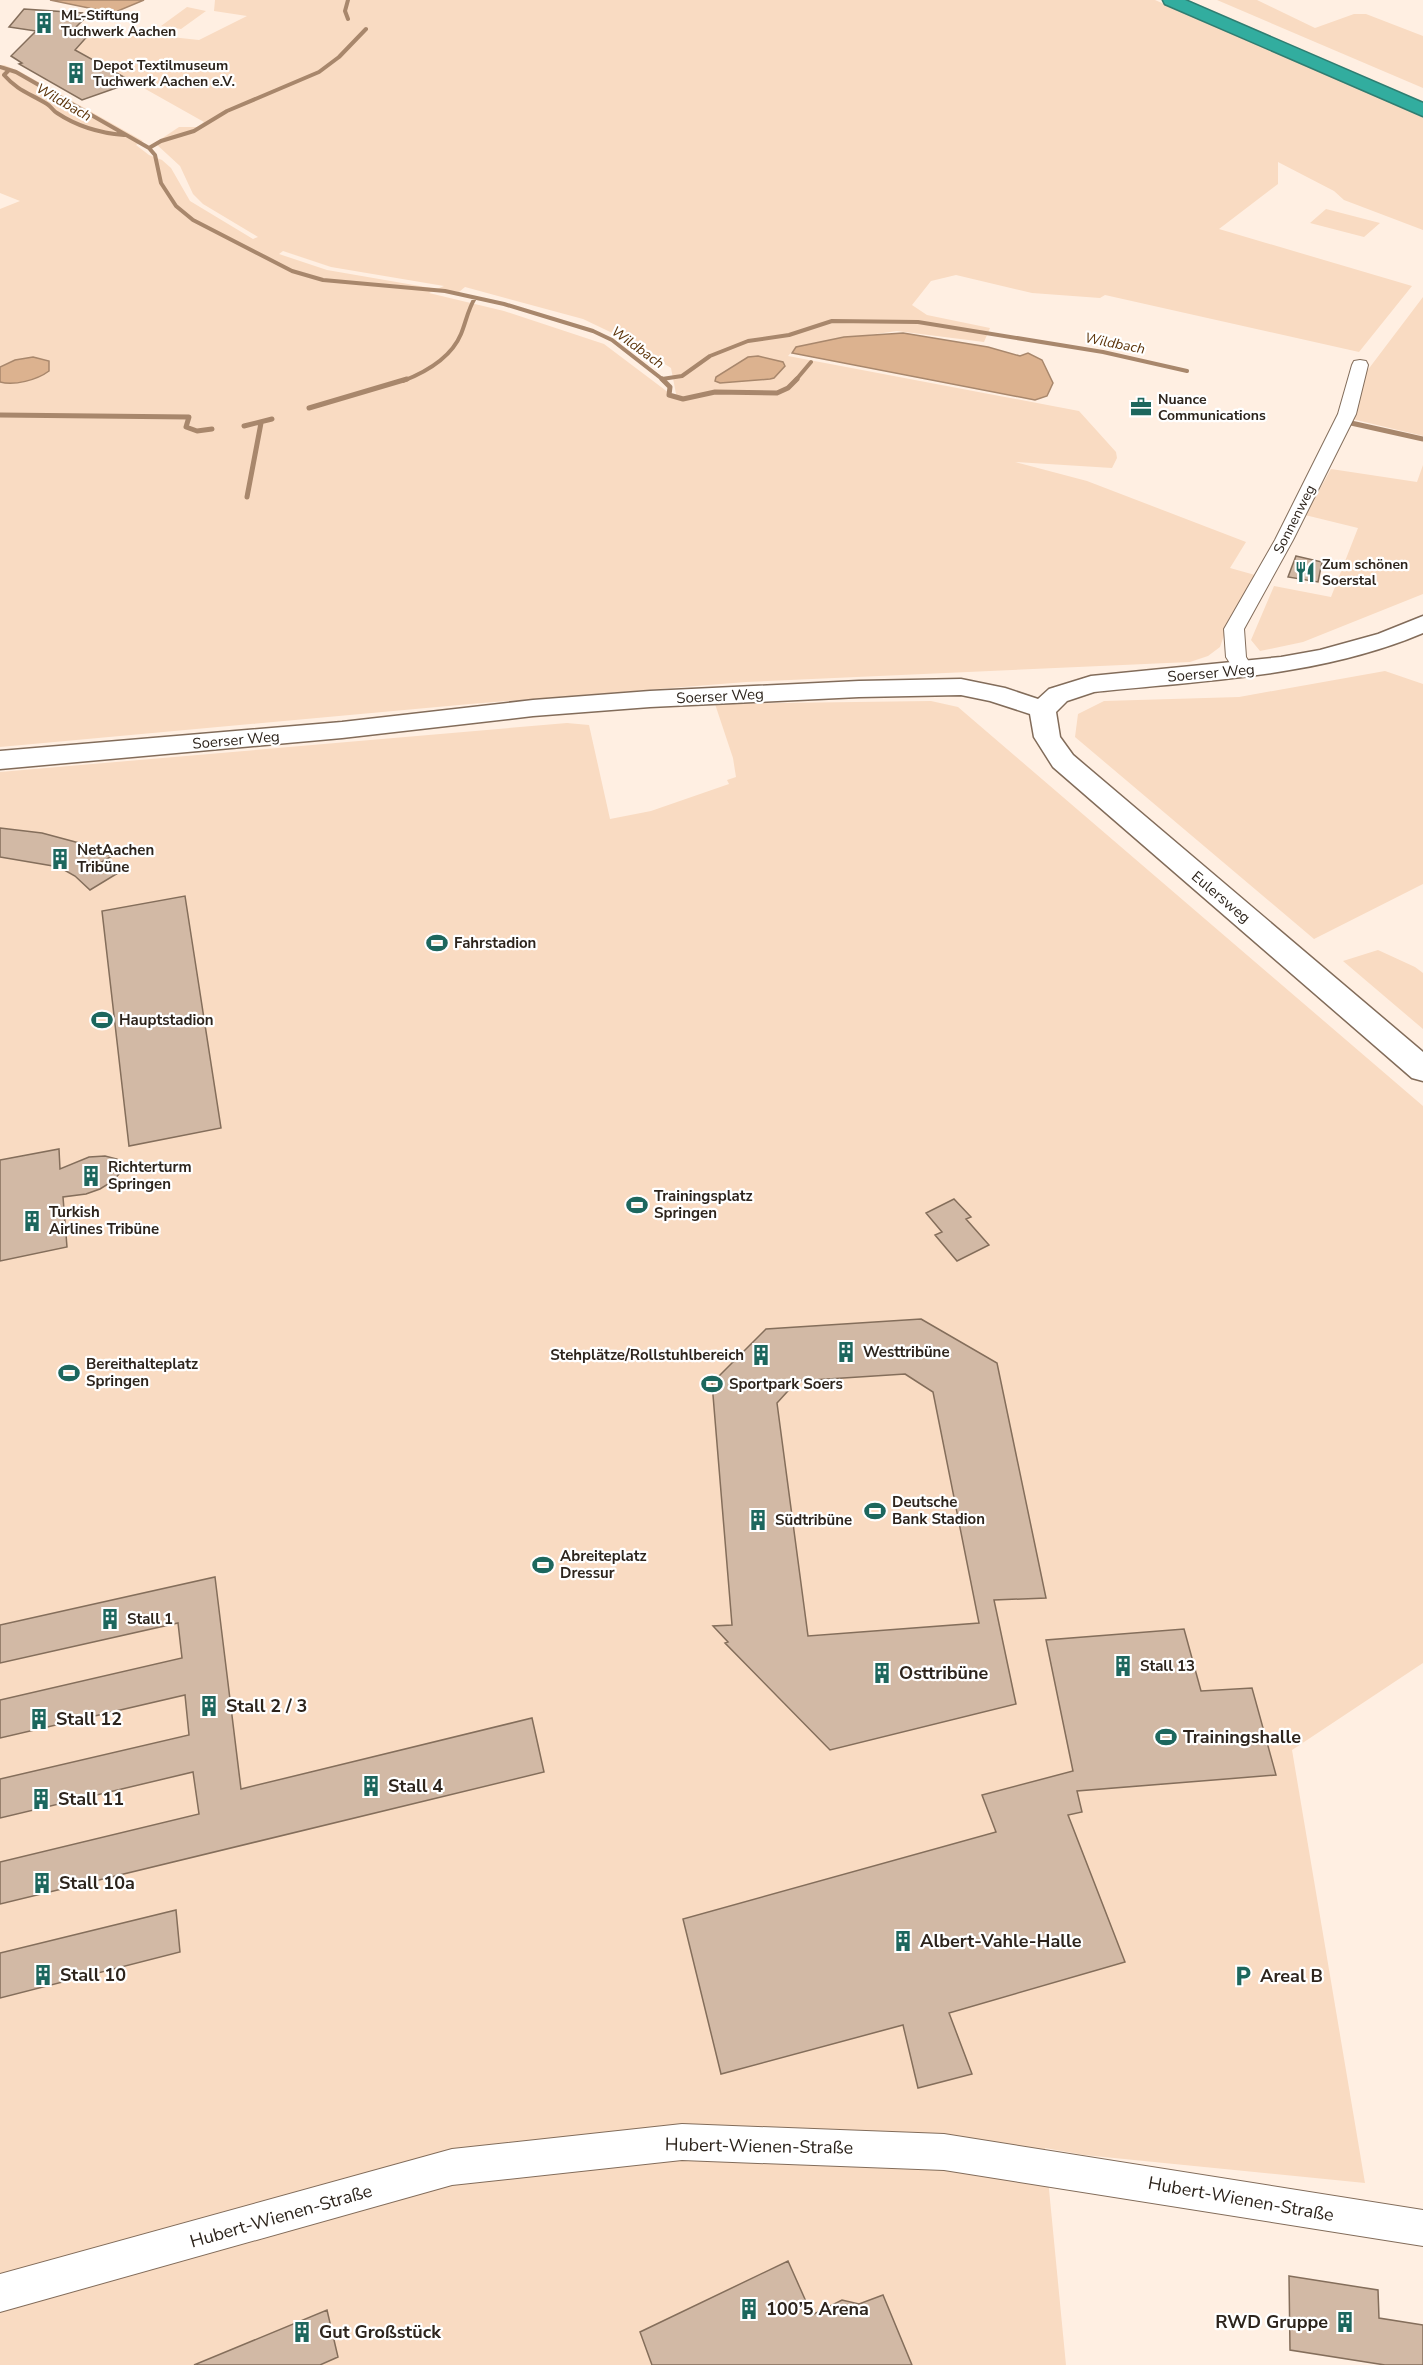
<svg xmlns="http://www.w3.org/2000/svg" width="1423" height="2365" font-family="'Nunito Sans',sans-serif">
  <style>
    .green { fill: #f9dbc2; fill-rule: evenodd }
    .water { fill: #dcb28f; stroke: #a8876c; stroke-width: 1.5 }
    .lines { fill: none; stroke-linecap: round; stroke-linejoin: round }
    .stream-far1 { stroke: #a8876c; stroke-width: 4 }
    .stream { stroke: #a8876c; stroke-width: 5 }
    .building { fill: #d2b9a5; stroke: #846e5b; stroke-width: 1.5; fill-rule: evenodd }
    .street-casing { stroke: #826c5a; stroke-width: 2 }
    .secondary-casing { stroke: #826c5a; stroke-width: 3 }
    .highway-casing { stroke: #307d71; stroke-width: 3 }
    .street { fill: #fff; fill-rule: evenodd }
    .secondary { fill: #fff; fill-rule: evenodd }
    .highway { fill: #32ad9f; fill-rule: evenodd }
    .labels { text-anchor: middle; stroke-width: 4.5; stroke-linejoin: round; paint-order: stroke }
    .far-poi-label { font-size: 14px; font-weight: bold; fill: #2d241c; stroke: #fff; text-anchor: start }
    .far-water-label { font-size: 14px; font-style: italic; fill: #5d350b; stroke: #fff }
    .far-street-label { font-size: 14px; fill: #2d241c; stroke: #fff }
    .street-label { font-size: 15px; fill: #2d241c; stroke: #fff }
    .poi-label { font-size: 15px; font-weight: bold; fill: #2d241c; stroke: #fff; text-anchor: start }
    .near-poi-label { font-size: 18px; font-weight: bold; fill: #2d241c; stroke: #fff; text-anchor: start }
    .near-street-label { font-size: 18px; fill: #2d241c; stroke: #fff }
  </style>
  <rect width="100%" height="100%" fill="#ffefe2"/>
  <path class="green" d="M215,0H1155L1423,117V230L1344,200L1334,191L1278,162V184L1219,229L1412,286L1359,352L1105,295L1100,298L1032,293L956,275L931,281L912,305L927,315L990,328L984,342L897,331L813,343L796,347L788,356L1079,411L1116,452L1117,458L1112,468L1015,462L1087,481L1246,542L1230,568L1255,575L1230,618L1220,647L1208,656L1190,662L746,682L470,704L0,747V209L20,201L0,193V66L4,65L19,71L143,141L136,145L149,155L162,160L171,168L190,201L253,239L258,237L203,204L193,194L180,166L155,143L179,127H197L204,122L69,46L92,35L104,39L113,36L123,38L143,34L199,40L247,16L214,11ZM283,251L331,267L444,286L437,289L327,270L279,254ZM465,287L583,319L625,339L671,368L677,399L604,344L504,311L429,293L437,289L459,292Z
    M1217,0H1257L1315,28L1354,14H1366L1423,36V88Z
    M187,7L206,11L181,29L161,26Z
    M1326,209L1380,223L1364,237L1310,223Z
    M1423,297V436L1352,419L1367,371Z
    M1423,465V594L1303,642L1260,651L1251,640L1274,586L1331,597L1358,528L1305,515L1331,469L1417,482Z
    M1385,671L1423,684V884L1314,939L1075,737L1078,714L1104,701L1239,697Z
    M931,701L958,707L1423,1106V1663L1292,1750L1365,2183L1084,2155L1045,2148L1066,2365H0V772L567,723L589,725L610,819L651,811L729,784L727,780L736,777L733,758L715,704Z
    M1378,950L1415,967L1423,973V1029L1343,961Z"/>
  <path class="water" d="M50,0H144L113,13Z
    M903,333L988,347L1020,356L1028,353L1042,360L1053,383L1047,396L1035,400L792,353L796,347L844,337Z
    M758,356L783,362L785,366L774,378L770,379L720,383L715,381L716,377L748,357Z
    M33,357L49,361V371C37,380 14,386 0,382V367L15,360Z"/>
  <g class="lines">
    <path class="stream-far1" d="M348,0L345,11L348,19
      M0,67L16,72L149,148L155,155L161,183L176,206L193,220L292,271L323,280L445,291L504,304L593,331L612,340L662,379L682,376L710,356L748,341L789,335L832,321L918,322L1103,352L1187,371
      M9,70L4,75C18,91 29,93 47,104C52,107 52,110 57,113C78,127 99,133 124,135
      M149,148L161,141L194,131L227,111L319,72L339,57L366,29
      M662,379L664,381
      M403,381C426,372 451,358 461,334C466,322 468,309 475,298
      M795,381L811,362"/>
    <path class="stream" d="M662,379L670,387L669,395L683,399L715,392L777,393L788,388L797,379
      M309,408L407,379
      M0,415L189,417L186,427L197,431L212,429
      M1351,423L1423,439
      M244,426L272,419
      M247,497L261,423"/>
  </g>
  <path class="building" d="M24,9L82,13L79,16L86,17L73,30L92,31L75,50L133,82L82,100L19,64L22,63L11,56L36,31L9,27Z
    M1296,556L1322,562L1318,582L1288,577Z
    M0,828L42,833L83,844L112,856L100,863L118,873L90,890L75,876L59,867L0,857Z
    M185,896L221,1128L129,1146L102,911Z
    M59,1149L60,1169L89,1157L105,1156L117,1159L119,1174L113,1181L100,1189L86,1194L63,1197L67,1247L0,1261V1160Z
    M954,1199L971,1217L966,1219L989,1245L957,1261L935,1235L942,1232L926,1213Z
    M921,1319L997,1363L1046,1598L994,1600L1016,1704L830,1750L725,1643L728,1642L713,1626L732,1625L712,1383L766,1329ZM905,1374L933,1392L979,1623L808,1636L777,1403L797,1381Z
    M215,1577L241,1789L532,1718L544,1772L0,1904V1862L199,1814L193,1772L0,1818V1779L189,1735L185,1695L0,1738V1700L182,1658L178,1623L0,1663V1625Z
    M1184,1629L1201,1691L1252,1688L1276,1775L1077,1791L1082,1812L1068,1815L1125,1962L949,2013L972,2074L918,2088L903,2025L721,2074L683,1919L996,1832L982,1795L1073,1771L1046,1640Z
    M176,1910L180,1952L0,1998V1953Z
    M788,2261L812,2315L842,2300L859,2304L883,2295L912,2365H652L640,2332Z
    M1289,2276L1378,2290L1379,2318L1423,2325V2365H1385L1290,2350Z
    M327,2310L338,2357L320,2365H194Z"/>
  <g class="lines">
    <defs>
      <path id="street" d="M1360,360L1366,361L1368,365L1356,414L1293,540L1244,629L1246,657L1254,670L1251,674H1237L1226,657L1224,629L1275,540L1338,414L1352,365L1354,361Z
        M682,2124L944,2134L1423,2210V2246L944,2170L682,2160L452,2185L0,2312V2274L452,2149Z"/>
      <path id="secondary" d="M1423,616V633C1319,677 1205,680 1094,692L1067,701L1056,712L1060,737L1073,755L1423,1052V1081L1412,1078L1053,767L1034,737L1030,714L990,701L961,695L859,697L650,707L533,716L342,738L0,769V751L342,722L533,700L650,691L859,681L961,679L1005,688L1038,699L1049,689L1091,676L1281,657L1320,650L1378,634Z"/>
      <path id="highway" d="M1163,0H1185L1423,103V116L1165,4Z"/>
    </defs>
    <use href="#street" class="street-casing"/>
    <use href="#secondary" class="secondary-casing"/>
    <use href="#highway" class="highway-casing"/>
    <use href="#street" class="street"/>
    <use href="#secondary" class="secondary"/>
    <use href="#highway" class="highway"/>
  </g>
  <defs>
    <symbol id="building-bare" viewBox="-9 -9 18 18"><path d="M-4-6H4V6H1V3H-1V6H-4ZM-2.5-4.3h1.7v1.8h-1.7ZM.8-4.3h1.7v1.8H.8ZM-2.5-1h1.7V.8h-1.7ZM.8-1h1.7V.8H.8Z" fill="#1d675e" stroke="#fff" stroke-width="2.5" paint-order="stroke"/></symbol>
    <symbol id="office-bare" viewBox="-9 -9 18 18"><path d="M-6-3h4V-5.5h4V-3h4V5H-6ZM-1-4.5V-3h2v-1.5ZM-6 0V1H6V0Z" fill="#1d675e" stroke="#fff" stroke-width="2.5" paint-order="stroke"/></symbol>
    <symbol id="restaurant-bare" viewBox="-9 -9 18 18"><path d="M-5-6h1v4h1v-4h1v4h1v-4h1v5L-1.5 .5V6h-2V.5L-5-1ZM5-6V6H3V1.5H1.5Q1.5-4 5-6Z" fill="#1d675e" stroke="#fff" stroke-width="2.5" paint-order="stroke"/></symbol>
    <symbol id="stadium-bare" viewBox="-9 -9 18 18"><path d="M0-5a6.5 5 0 1 0 0 10a6.5 5 0 1 0 0-10ZM-3.5-1.8h7v3.6h-7Z" fill="#1d675e" stroke="#fff" stroke-width="2.5" paint-order="stroke"/></symbol>
    <symbol id="parking-bare" viewBox="-9 -9 18 18"><path d="M-3.5-5.5H1a3.5 3.5 0 0 1 0 7H-1V5.5H-3.5ZM-1-3.4V-.6H.8a1.4 1.4 0 0 0 0-2.8Z" fill="#1d675e" stroke="#fff" stroke-width="2.5" paint-order="stroke"/></symbol>
  </defs>
  <g fill-rule="evenodd">
    <use href="#building-bare" x="29" y="8" width="30" height="30"/>
    <use href="#building-bare" x="61" y="58" width="30" height="30"/>
    <use href="#office-bare" x="1126" y="392" width="30" height="30"/>
    <use href="#restaurant-bare" x="1290" y="557" width="30" height="30"/>
    <use href="#building-bare" x="45" y="844" width="30" height="30"/>
    <use href="#stadium-bare" x="422" y="928" width="30" height="30"/>
    <use href="#stadium-bare" x="87" y="1005" width="30" height="30"/>
    <use href="#building-bare" x="76" y="1161" width="30" height="30"/>
    <use href="#stadium-bare" x="622" y="1190" width="30" height="30"/>
    <use href="#building-bare" x="17" y="1206" width="30" height="30"/>
    <use href="#building-bare" x="831" y="1337" width="30" height="30"/>
    <use href="#building-bare" x="746" y="1340" width="30" height="30"/>
    <use href="#stadium-bare" x="54" y="1358" width="30" height="30"/>
    <use href="#stadium-bare" x="697" y="1369" width="30" height="30"/>
    <use href="#stadium-bare" x="860" y="1496" width="30" height="30"/>
    <use href="#building-bare" x="743" y="1505" width="30" height="30"/>
    <use href="#stadium-bare" x="528" y="1550" width="30" height="30"/>
    <use href="#building-bare" x="95" y="1604" width="30" height="30"/>
    <use href="#building-bare" x="1108" y="1651" width="30" height="30"/>
    <use href="#building-bare" x="867" y="1658" width="30" height="30"/>
    <use href="#building-bare" x="194" y="1691" width="30" height="30"/>
    <use href="#building-bare" x="24" y="1704" width="30" height="30"/>
    <use href="#stadium-bare" x="1151" y="1722" width="30" height="30"/>
    <use href="#building-bare" x="356" y="1771" width="30" height="30"/>
    <use href="#building-bare" x="26" y="1784" width="30" height="30"/>
    <use href="#building-bare" x="27" y="1868" width="30" height="30"/>
    <use href="#building-bare" x="888" y="1926" width="30" height="30"/>
    <use href="#building-bare" x="28" y="1960" width="30" height="30"/>
    <use href="#parking-bare" x="1228" y="1961" width="30" height="30"/>
    <use href="#building-bare" x="734" y="2294" width="30" height="30"/>
    <use href="#building-bare" x="1330" y="2307" width="30" height="30"/>
    <use href="#building-bare" x="287" y="2317" width="30" height="30"/>
  </g>
  <g class="labels">
    <g class="far-poi-label">
      <text x="61" y="20">ML-Stiftung<tspan x="61" dy="16">Tuchwerk Aachen</tspan></text>
      <text x="93" y="70">Depot Textilmuseum<tspan x="93" dy="16">Tuchwerk Aachen e.V.</tspan></text>
      <text x="1158" y="404">Nuance<tspan x="1158" dy="16">Communications</tspan></text>
      <text x="1322" y="569">Zum schönen<tspan x="1322" dy="16">Soerstal</tspan></text>
    </g>
    <g class="far-water-label">
      <text transform="translate(64 102) rotate(30)" y="5">Wildbach</text>
      <text transform="translate(1115 343) rotate(11)" y="5">Wildbach</text>
      <text transform="translate(638 347) rotate(36)" y="5">Wildbach</text>
    </g>
    <g class="far-street-label">
      <text transform="translate(1294 519) rotate(-63)" y="5">Sonnenweg</text>
    </g>
    <g class="street-label">
      <text transform="translate(1211 673) rotate(-5)" y="5">Soerser Weg</text>
      <text transform="translate(720 696) rotate(-3)" y="5">Soerser Weg</text>
      <text transform="translate(236 740) rotate(-5)" y="5">Soerser Weg</text>
      <text transform="translate(1221 897) rotate(40)" y="5">Eulersweg</text>
    </g>
    <g class="poi-label">
      <text x="77" y="855">NetAachen<tspan x="77" dy="17">Tribüne</tspan></text>
      <text x="454" y="948">Fahrstadion</text>
      <text x="119" y="1025">Hauptstadion</text>
      <text x="108" y="1172">Richterturm<tspan x="108" dy="17">Springen</tspan></text>
      <text x="654" y="1201">Trainingsplatz<tspan x="654" dy="17">Springen</tspan></text>
      <text x="49" y="1217">Turkish<tspan x="49" dy="17">Airlines Tribüne</tspan></text>
      <text x="863" y="1357">Westtribüne</text>
      <text x="744" y="1360" text-anchor="end">Stehplätze/Rollstuhlbereich</text>
      <text x="86" y="1369">Bereithalteplatz<tspan x="86" dy="17">Springen</tspan></text>
      <text x="729" y="1389">Sportpark Soers</text>
      <text x="892" y="1507">Deutsche<tspan x="892" dy="17">Bank Stadion</tspan></text>
      <text x="775" y="1525">Südtribüne</text>
      <text x="560" y="1561">Abreiteplatz<tspan x="560" dy="17">Dressur</tspan></text>
      <text x="127" y="1624">Stall 1</text>
      <text x="1140" y="1671">Stall 13</text>
    </g>
    <g class="near-poi-label">
      <text x="899" y="1679">Osttribüne</text>
      <text x="226" y="1712">Stall 2 / 3</text>
      <text x="56" y="1725">Stall 12</text>
      <text x="1183" y="1743">Trainingshalle</text>
      <text x="388" y="1792">Stall 4</text>
      <text x="58" y="1805">Stall 11</text>
      <text x="59" y="1889">Stall 10a</text>
      <text x="920" y="1947">Albert-Vahle-Halle</text>
      <text x="60" y="1981">Stall 10</text>
      <text x="1260" y="1982">Areal B</text>
      <text x="766" y="2315">100’5 Arena</text>
      <text x="1328" y="2328" text-anchor="end">RWD Gruppe</text>
      <text x="319" y="2338">Gut Großstück</text>
    </g>
    <g class="near-street-label">
      <text transform="translate(759 2146) rotate(1)" y="6">Hubert-Wienen-Straße</text>
      <text transform="translate(1241 2199) rotate(10)" y="6">Hubert-Wienen-Straße</text>
      <text transform="translate(281 2216) rotate(-16)" y="6">Hubert-Wienen-Straße</text>
    </g>
  </g>
</svg>
